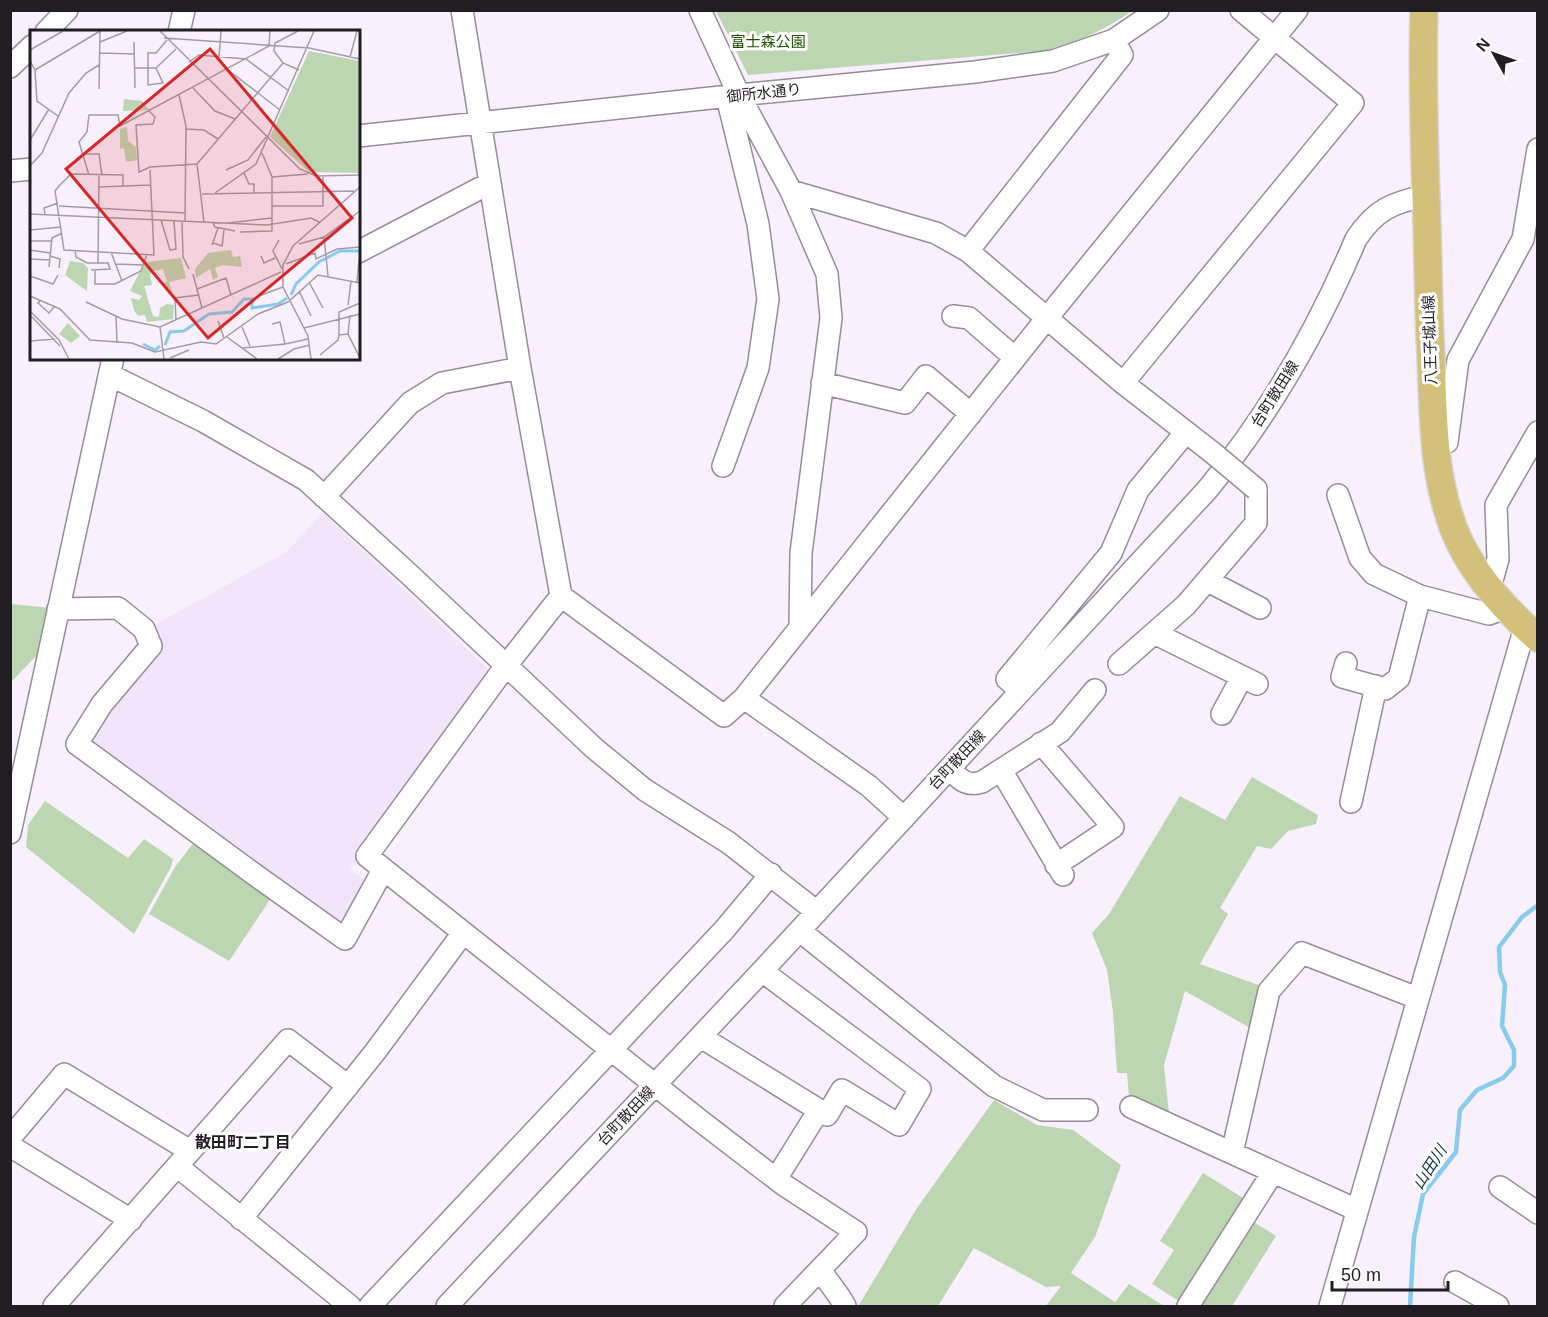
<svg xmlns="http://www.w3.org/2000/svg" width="1548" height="1317" font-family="Arial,'Noto Sans JP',sans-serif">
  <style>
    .built { fill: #f2e4f9 }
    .green { fill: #bcd6b1 }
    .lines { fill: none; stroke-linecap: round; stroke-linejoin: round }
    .stream { stroke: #88cced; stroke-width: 4.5 }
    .minor-casing { stroke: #958d99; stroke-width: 24 }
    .major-casing { stroke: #d7d6d7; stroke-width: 30 }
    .minor { stroke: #fff; stroke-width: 21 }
    .major { stroke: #d3c07a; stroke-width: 27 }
    .minor-bridge-casing { stroke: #958d99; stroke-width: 24; stroke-linecap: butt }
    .minor-bridge { stroke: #fff; stroke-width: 21 }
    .labels { text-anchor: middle; stroke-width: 6; stroke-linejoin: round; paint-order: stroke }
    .park-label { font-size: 15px; fill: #1f4d00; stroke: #fff }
    .street-label { font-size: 15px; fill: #211e23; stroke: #fff }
    .neighbourhood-label { font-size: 16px; font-weight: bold; fill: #211e23; stroke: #fff }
    .water-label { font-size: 16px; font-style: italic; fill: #153543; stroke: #fff }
    .inset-river { fill: none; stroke: #88cced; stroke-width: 3 }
    .inset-road { fill: none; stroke: #a39ca6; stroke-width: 1.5 }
    .view { fill: #d62828; fill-opacity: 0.15; stroke: #d62828; stroke-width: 3 }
    .inset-edge { fill: none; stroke: #211e23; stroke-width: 3 }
  </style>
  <rect width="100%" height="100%" fill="#f9f0fd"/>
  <path class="built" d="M323,513L488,669L490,677L350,870L370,884L343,927L337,928L89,737L151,627L286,552Z"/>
  <path class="green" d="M716,11H1132C1103,31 1078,42 1044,51L748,75Z
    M11,604L51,608L38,654L11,682Z
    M1252,777L1318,815L1316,824L1288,831L1271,849L1257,846L1220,908L1228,914L1200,964L1264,987L1252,1029L1185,991L1164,1065L1169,1114L1129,1097L1127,1073H1117L1113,1012L1107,970L1092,933L1109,914L1180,796L1225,820Z
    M45,801L128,858L144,839L173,859L171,867L134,934L26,847L28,825Z
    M195,841L271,898L229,961L149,914L175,867Z
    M994,1100L1037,1125L1073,1130L1121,1165L1095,1237L1071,1273L1115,1302L1129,1284L1164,1306H1046L1061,1286L1046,1287L974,1248L938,1306H860L859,1305L917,1208Z
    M1203,1173L1248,1201L1182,1303L1152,1284L1174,1250L1160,1241Z
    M1249,1219L1276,1236L1232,1306H1195Z"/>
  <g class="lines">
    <path class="stream" d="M1410,1306L1414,1237L1423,1194L1456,1152L1460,1110L1477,1090L1503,1078L1514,1066V1050L1502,1026L1505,985L1500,972L1499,947L1522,917L1538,905"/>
    <defs>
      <path id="minor" d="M462,10L520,368L561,596L724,716L744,698L1047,318L1297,10
        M700,10L739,95L791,191L827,274L831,318L801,553L800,627
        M46,32L67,10
        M179,32L184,10
        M10,67L32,46
        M358,136L739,95L975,72L1053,61L1114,40L1158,10
        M10,171L32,169
        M791,191L936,233L968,251L1123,383L1213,453
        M968,251L1122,55L1114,40
        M358,252L490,183
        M953,316L969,318L1015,358
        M110,375L203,421L306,480L410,575L594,748L645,790L729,843L817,912
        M822,383L905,403L926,376L971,414
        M1123,383L1353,103L1241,10
        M1434,445L1447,442L1458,360L1523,239L1538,149
        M723,466L758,368L768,299L758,224L727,97
        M1338,495L1360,558L1374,574L1420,596L1489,614L1505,608
        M324,497L410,403L442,383L520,368
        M1208,581L1260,608
        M1487,585L1493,577L1498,559L1496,505L1538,432
        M561,596L505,667L367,856L698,1119L784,1185L856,1232L785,1306
        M58,609L118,608L144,629L151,646L102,704L77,744L258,877L345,939L383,870
        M1154,633L1257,684
        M1346,663L1342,677L1385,689L1399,678L1420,596
        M1119,664L1186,605L1256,523V489
        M1021,691L1007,679L1111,553L1138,490L1186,432
        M744,698L869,786L904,818
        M1222,714L1242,677
        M1041,743L1113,827L1056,865
        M949,769C960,779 966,787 982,782L1060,732L1095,690
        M1001,770L1063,875
        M1351,802L1376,686
        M10,833L113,358
        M800,931L994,1086L1043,1110H1087
        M701,1037L827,1115L842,1090L899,1125L920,1089L762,971
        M1131,1107L1357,1210
        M10,1138L64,1074L190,1151
        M10,1146L131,1220
        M1232,1153L1269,991L1302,953L1417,998
        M177,1166L350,1306
        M776,1179L819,1110
        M1500,1187L1538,1213
        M241,1219L375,1052L463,933
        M820,1270L839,1296L845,1306
        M1455,1282L1498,1306
        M54,1306L288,1040L348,1086
        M370,1306L724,930L771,874
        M447,1306L762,971L1207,490C1269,415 1318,329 1356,239C1375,210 1393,202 1426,196
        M1188,1306L1273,1172
        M1330,1306L1525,627"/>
      <path id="major" d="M1424,10C1422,73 1424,135 1426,197C1428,244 1428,291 1430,338C1434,403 1430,464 1453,527C1470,571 1503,608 1538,638"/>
    </defs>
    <use href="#minor" class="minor-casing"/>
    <use href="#major" class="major-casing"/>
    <use href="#minor" class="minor"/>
    <use href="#major" class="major"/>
    <defs>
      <path id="minor-bridge" d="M1213,453L1256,489"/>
    </defs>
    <use href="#minor-bridge" class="minor-bridge-casing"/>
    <use href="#minor-bridge" class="minor-bridge"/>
  </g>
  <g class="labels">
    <g class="park-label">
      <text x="768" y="47">富士森公園</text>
    </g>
    <g class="street-label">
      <text transform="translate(764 93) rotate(-6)" y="5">御所水通り</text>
      <text transform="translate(1430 340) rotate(-92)" y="5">八王子城山線</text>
      <text transform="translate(1275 394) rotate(-58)" y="5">台町散田線</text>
      <text transform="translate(957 760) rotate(-47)" y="5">台町散田線</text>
      <text transform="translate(626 1116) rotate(-47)" y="5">台町散田線</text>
    </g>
    <g class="neighbourhood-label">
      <text x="243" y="1148">散田町二丁目</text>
    </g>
    <g class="water-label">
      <text transform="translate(1429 1167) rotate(-57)" y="6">山田川</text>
    </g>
  </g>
  <g transform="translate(30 30)">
    <rect width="330" height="330" fill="#f9f0fd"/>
    <path d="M279,21L330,31V143L279,142L240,107ZM94,69L112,71L119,80L93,81ZM97,97L98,111L106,117L107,130L96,132L94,118L90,119V99ZM201,220L203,227L210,226L212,237L193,235L185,238L188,247L183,250L180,239L166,248L165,239L178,223ZM151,228L156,248L139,252L144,268L133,253L137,252L133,239L124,241L120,244L122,255L114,256L123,286L129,287L130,278L137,274L144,275L143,289L117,292L115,285L108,286L104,280L101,268L109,270L112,266L100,261L107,247L116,232ZM40,231L53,233L58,238L57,261L35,245ZM38,293L50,306L41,313L29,304Z" fill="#bcd6b1"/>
    <path class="inset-river" d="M261,265L266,254L289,232L310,221H330M113,314L125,320L130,316M135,315L140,302L154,301L179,284L202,282L214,269H222V278L248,274L257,268"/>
    <path class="inset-road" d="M130,1L270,139L286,146L330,145M268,1L245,13L244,21L253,33L269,40M134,8L279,18L330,29M70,12L97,1M104,12L105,58M0,20L33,1M70,23L104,24M189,27L191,1M320,27L327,1M0,31L5,40L7,71L28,86M159,32L169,25L216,29L259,61M104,38H126L146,19M126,38L133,53L118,55V23H126L137,10M197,39L250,80M5,40L70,1M163,58L185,81L205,89M69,59L70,1M149,65L156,96L155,191M119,81L125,87L123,94L106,95L109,142L120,137L167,134M156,99L174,100L188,109M0,110L19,79M56,124H69L72,145M0,136L12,123L39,63L56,43L69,35M196,140L218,130L236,107M214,143L219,154H224V163M59,145L49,112L57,102L59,85H88L90,96L239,16L240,1M242,147L278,144M93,156V145L41,144L29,156L25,161L34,220L124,225L120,140M69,157L121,155M185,163L226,134L284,1M172,164L324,161M29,176L155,183M241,176H293V147M0,184L237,195L281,188L289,192M15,184L14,178L28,173M131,190L140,220L146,219L144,191M152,191L153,227L159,239M174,192L167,134L253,33M183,193L185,197L205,201M198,193L242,188M0,200L31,197M210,202L242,201V147L232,123M294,207L298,246M249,210L243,221L252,239M0,211H22M183,213L192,216L194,200M269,214L294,207L330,181M182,215L188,198M0,220L20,223M45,220L46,227L57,233H78L80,239L61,240M81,222L92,251M20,226L30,229L29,238M231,226L234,233L245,228M0,229L20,230M68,233L69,145M86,234L113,235M256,234L285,223L286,229L307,219L330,217M19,237L22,208L32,203M65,240V254H85L111,241L117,224M163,244L172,278M0,246L23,254L28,245M279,252L293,278M327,252L329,230M167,259L196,248L201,265M269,261L281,286M0,266L30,279L60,310L102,313L125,322L171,312L186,314L228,284L258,272L288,245L330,253M229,266L253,257M11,270L8,273L19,283L25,276M56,272L92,289L130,297L251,242M318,275L321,251M0,281L29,310L39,329M0,285L30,316M320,285L318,304L330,328M86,287L87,313M146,290L145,268L169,265M188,291L194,308M130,297L134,329M212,297L220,316M274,298L330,284M318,304L309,305V282L330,273M197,307L227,329M0,311L25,309M255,314L278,309M212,318L255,314L250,292L242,294M290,325L308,310L309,305M140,328L159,320M248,329L264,319L280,315M281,329L278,306L253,257V235L263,216L330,157"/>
    <path class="view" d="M180,19L322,188L178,308L36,139Z"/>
    <rect width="330" height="330" class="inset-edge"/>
  </g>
  <rect width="1548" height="1317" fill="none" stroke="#211e23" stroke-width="24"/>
  <g transform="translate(1494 54) rotate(310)" stroke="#ffffff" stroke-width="4.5" paint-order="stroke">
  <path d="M0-4.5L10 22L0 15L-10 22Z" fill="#211e23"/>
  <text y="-9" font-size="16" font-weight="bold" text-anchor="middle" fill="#211e23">N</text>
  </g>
  <path d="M1332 1281v9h116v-9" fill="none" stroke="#211e23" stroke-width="3"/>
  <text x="1341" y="1281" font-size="18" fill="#211e23" stroke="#ffffff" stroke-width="4.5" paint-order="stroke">50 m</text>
</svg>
